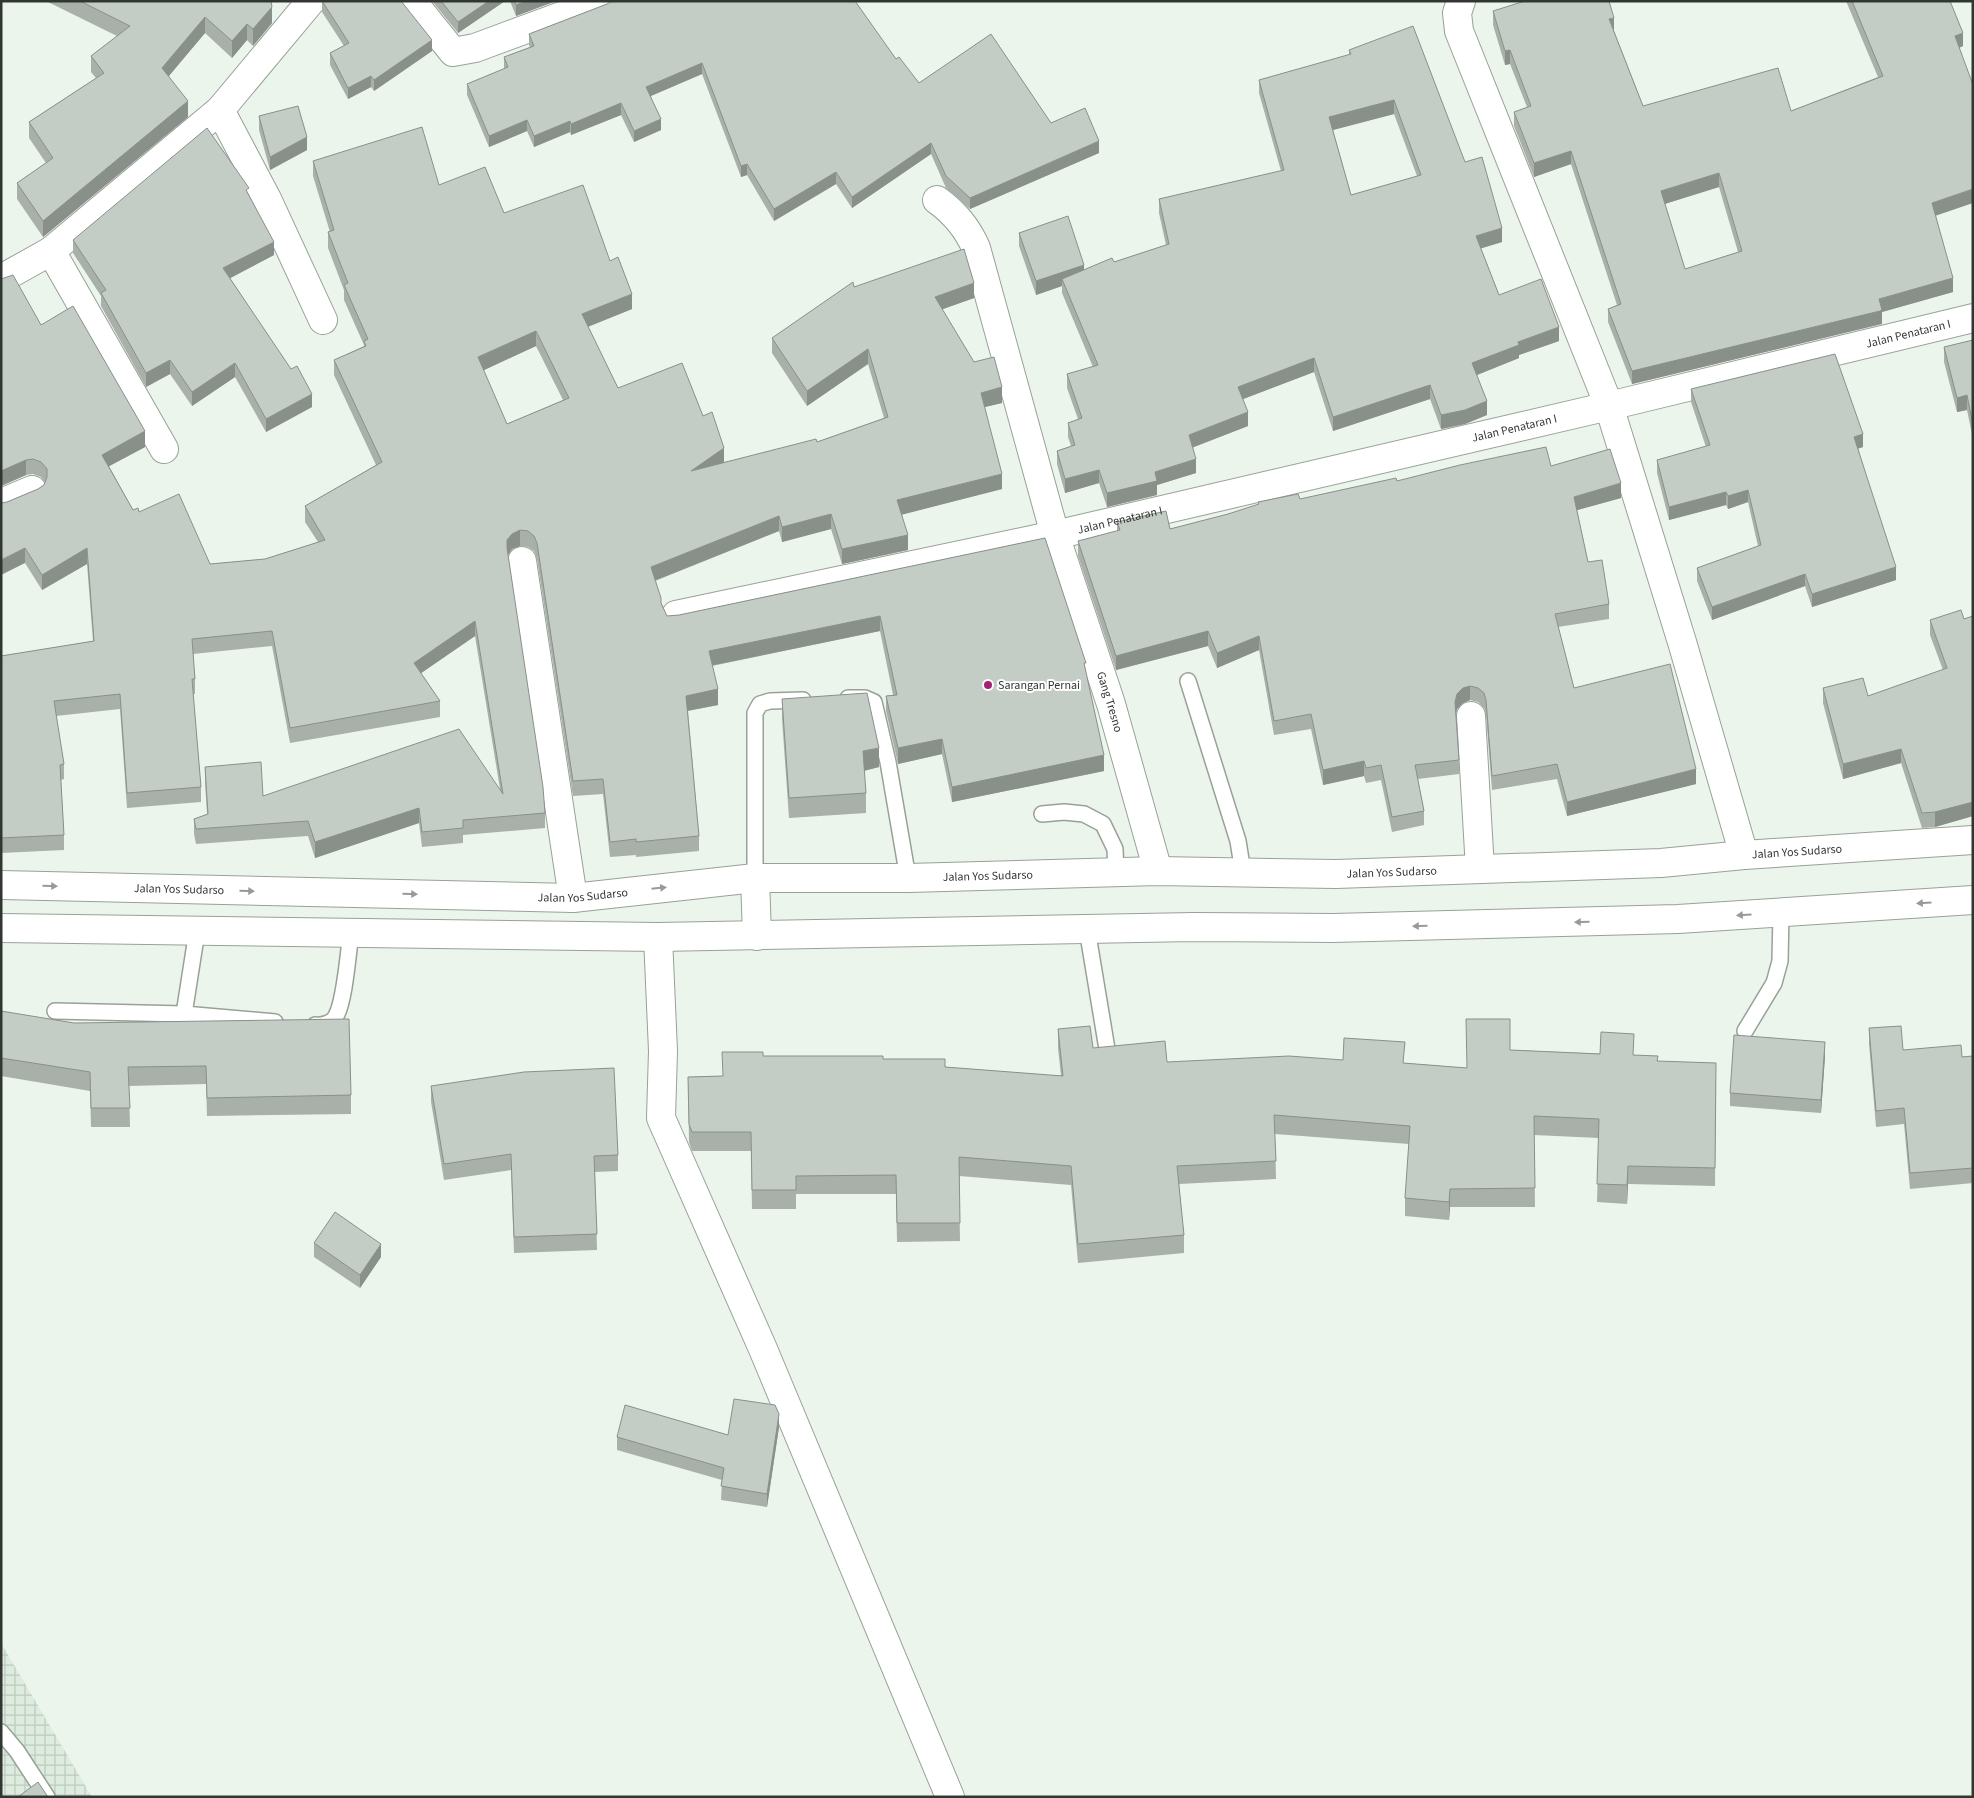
<svg xmlns="http://www.w3.org/2000/svg" width="1974" height="1798" font-family="'Source Sans 3',sans-serif">
  <style>
    .industrial { fill: url(#industrial-grid) }
    .lines { fill: none; stroke-linecap: round; stroke-linejoin: round }
    .service-casing { stroke: #98a198; stroke-width: 18 }
    .minor-casing { stroke: #98a198; stroke-width: 30 }
    .trunk-casing { stroke: #98a198; stroke-width: 30 }
    .service { stroke: #fff; stroke-width: 15 }
    .minor { stroke: #fff; stroke-width: 28 }
    .trunk { stroke: #fff; stroke-width: 28 }
    .wall { fill: #a9b0a9; fill-rule: evenodd }
    .shaded-wall { fill: #89908a }
    .building { fill: #c4cdc5; stroke: #89908a; fill-rule: evenodd }
    .oneway { fill: #989a98 }
    .poi-dot { fill: #a12274; stroke: #fff; stroke-width: 2 }
    .labels { text-anchor: middle; stroke-width: 4; stroke-linejoin: round; paint-order: stroke }
    .street-label { font-size: 12px; fill: #323632; stroke: #fff }
    .poi-label { font-size: 12px; fill: #323632; stroke: #fff; text-anchor: start }
  </style>
  <defs>
    <pattern id="industrial-grid" width="8" height="8" patternUnits="userSpaceOnUse" patternTransform="scale(1.25)"><rect width="8" height="8" fill="#ddecde"/><path d="M0 4h8M4 0v8" fill="none" stroke="#becbbf"/></pattern>
  </defs>
  <rect width="100%" height="100%" fill="#ecf5ec"/>
  <path class="industrial" d="M1,1643L92,1797H1Z"/>
  <g class="lines">
    <defs>
      <path id="service" d="M1188,681L1238,841L1243,872
        M848,698H865L874,702L888,762L908,878
        M1042,814L1064,812L1084,814L1103,824L1115,849L1116,872
        M755,878V713L760,704L770,701L803,700
        M1087,929L1108,1055
        M55,1011L184,1014L197,931
        M184,1014L275,1022
        M315,1025C322,1026 333,1023 336,1016C345,1000 348,953 351,933
        M1745,1031L1774,983L1780,961L1781,913
        M1,1732L17,1751L47,1797"/>
      <g id="minor">
        <path d="M412,1L453,52L475,48L602,1"/>
        <path d="M1461,1L1457,13L1459,31L1609,406L1682,642L1744,855"/>
        <path d="M220,110L267,199L323,320"/>
        <path id="s1" d="M937,200C955,213 967,227 976,248L1055,535L1111,704L1158,871"/>
        <path d="M51,251L164,449"/>
        <path d="M1,279L51,251L220,110L311,1"/>
        <path d="M1,503L32,490"/>
        <path d="M522,561L573,898"/>
        <path id="s2" d="M676,615L1055,535L1609,406L1973,318"/>
        <path d="M1471,716L1480,869"/>
        <path d="M658,937L663,1051L661,1118L763,1349L950,1797"/>
      </g>
      <g id="trunk">
        <path d="M755,878L757,936"/>
        <path id="s3" d="M1,885L573,898L755,878H908L1158,871L1336,874L1661,863L1744,855L1973,840"/>
        <path d="M1,928L658,937L1194,927L1333,928L1678,919L1973,900"/>
      </g>
    </defs>
    <use href="#service" class="service-casing"/>
    <use href="#minor" class="minor-casing"/>
    <use href="#trunk" class="trunk-casing"/>
    <use href="#service" class="service"/>
    <use href="#minor" class="minor"/>
    <use href="#trunk" class="trunk"/>
  </g>
  <path class="wall" d="M46,1H271L272,23L253,46L247,40L232,58L205,33L169,76L188,117L43,237L17,199V183L46,163L29,138V122L96,78L91,72V56L117,36Z
    M322,1L432,51L374,91L371,87L348,99L330,65V53L344,46L322,12Z
    M432,1H505L458,33Z
    M510,1H556L516,16Z
    M1846,1H1950L1963,46L1959,48L1936,216L1953,292L1882,312V324H1880L1632,384L1608,322V309L1617,305L1571,164L1534,177L1514,126V112L1527,107L1510,64L1505,65L1493,25V11L1614,31L1643,106L1791,111L1878,77ZM1719,187L1738,252L1685,269L1665,204Z
    M607,4L896,59L919,83L1051,123L1099,153L970,209L946,188L931,154L852,208L836,184L774,221L747,175L741,177L702,74L651,96L661,130L634,142L621,115L571,135L570,132L534,147L527,131L489,147L467,95V84L504,69V57L530,47L529,45V34Z
    M1349,50L1465,162L1502,242L1481,248L1499,295L1559,341L1519,355V358L1477,375L1487,415L1465,424L1441,429L1430,399L1333,431L1314,372L1243,399L1248,426L1193,447L1196,473L1157,485V495L1107,507L1099,483L1065,493L1057,464V451L1071,446L1068,437V423L1078,419L1067,388V374L1093,367L1062,293V286L1036,295L1019,246V233L1084,270L1114,262L1166,245L1159,213V199L1281,171L1259,93V80L1349,55ZM1394,114L1417,176L1351,195L1333,130Z
    M259,116L307,150L270,170L259,130Z
    M313,161L439,185L504,213L610,261L632,309L588,327L618,388L703,416L724,462L817,442L884,418L868,364L807,406L772,353V338L854,287L974,298L942,309L974,362L1002,403L984,407L1002,489L902,514L908,550L842,564L831,529L782,542L779,531L655,581L661,603L667,616L679,615L1045,538L1086,672L1104,771L952,802L942,754L898,764L886,711V696L893,695L880,631L712,666L718,705L688,711L699,836V851L636,857V855L610,857L603,794L573,796L537,559L534,551L528,547L520,546L512,549L508,555L545,813V828L463,835V843L422,847L419,823L315,858L308,836L196,844L194,834V819L207,814L205,782V767L263,796L500,789L475,636L421,673L440,701V717L290,743L272,646L193,654L195,679V694H193L201,787V802L127,808L120,709L56,716L64,764V779L61,780L64,835V850L1,853V656L93,641L87,564L42,590L25,563L7,502L38,489L44,485L45,482L41,477L33,474L26,475L1,486V279L145,447L109,466L133,510L139,512L210,564L265,559L318,542L305,522V506L376,465L334,375V360L364,346V345L344,300V290L328,248V232H330L313,176ZM536,346L563,400L507,424L483,370Z
    M249,195L274,255L230,278L312,407L266,432L235,377L192,406L170,374L146,387L101,306V296L73,253V240Z
    M1973,340V439L1967,410L1957,412L1944,362V347Z
    M1691,389L1863,447L1858,448L1896,580L1812,607L1805,586L1712,620L1697,581V568L1758,546L1748,502L1728,509L1726,505L1669,520L1657,473V460L1706,447L1691,402Z
    M1551,466L1621,498L1577,510L1588,562L1609,604V619L1558,627L1574,688L1696,784L1567,816L1557,779L1492,790L1486,715L1484,708L1478,702L1470,700L1463,703L1457,709L1456,714L1459,760V774L1418,779L1424,811V825L1392,832L1381,780L1366,783L1364,776L1323,785L1311,729L1274,735L1259,650L1217,668L1208,646L1116,670L1078,556V541L1117,531V522L1170,529L1300,499L1397,481Z
    M1973,616V816L1935,827L1922,828L1901,763L1843,779L1823,703V688L1868,696L1943,670L1930,635V620L1964,619Z
    M782,699L879,767L864,771L866,793V813L789,818L782,719Z
    M1,1011L351,1095V1114L207,1116L206,1084L129,1086L130,1127H91L90,1091L1,1076Z
    M1869,1028L1903,1050L1962,1057L1973,1056V1183L1910,1189L1904,1124L1876,1127L1869,1044Z
    M1058,1029L1093,1048L1167,1062L1343,1060L1405,1063L1466,1068L1510,1050L1634,1055L1658,1061L1716,1082L1715,1186L1628,1184L1627,1204L1597,1202L1599,1138L1534,1135L1535,1207H1450L1449,1220L1405,1216V1198L1409,1144L1275,1134L1276,1179L1179,1184L1184,1235V1253L1078,1263L1071,1185L959,1176L960,1241L897,1242L896,1194H796V1209H752L751,1151H692L689,1142L688,1077L722,1076L763,1056L883,1059L945,1067L1061,1076L1058,1048Z
    M1825,1056L1821,1113L1730,1106V1093Z
    M431,1086L618,1155V1171L595,1172L597,1250L514,1253L511,1170L444,1180L431,1102Z
    M314,1243L381,1257L360,1288L314,1257Z
    M779,1427L767,1507L721,1500L722,1480L617,1450V1437L728,1435Z"/>
  <path class="shaded-wall" d="M489,1H505L458,33V22Z
    M526,1H556L516,16V5Z
    M272,7V23L253,46V29Z
    M205,17V33L162,84V68Z
    M1614,18V31L1609,19Z
    M247,24V40L232,58V41Z
    M1963,33V46L1955,49V36Z
    M432,40V51L374,91V80Z
    M1510,50V64L1505,65V51Z
    M702,63V74L646,98V87Z
    M371,76V87L348,99V88Z
    M1394,100V114L1329,131V117Z
    M188,101V117L43,237V221Z
    M621,103V115L571,135V124Z
    M661,119V130L634,142V131Z
    M527,120V131L489,147V136Z
    M570,121V132L534,147V136Z
    M307,137V150L270,170V157Z
    M1099,141V153L970,209V198Z
    M931,143V154L852,208V197Z
    M1571,151V164L1534,177V163Z
    M747,164V175L741,177V166Z
    M836,172V184L774,221V209Z
    M1719,173V187L1661,205V191Z
    M1973,189V203L1932,217V203Z
    M1502,228V242L1476,250V236Z
    M274,242V255L223,282V268Z
    M1084,265V278L1062,279V286L1036,295V281Z
    M1953,278V292L1882,312V324L1632,384V371Z
    M974,283V298L935,312V297Z
    M632,294V309L582,329V314Z
    M1559,327V341L1519,355V358L1472,377V363L1518,342Z
    M536,331V346L478,373V357Z
    M868,349V364L807,406V391Z
    M1314,358V372L1238,401V387Z
    M170,360V374L146,387V373Z
    M235,363V377L192,406V392Z
    M1430,385V399L1333,431V417Z
    M1002,387V403L981,408V393Z
    M312,394V407L266,432V419Z
    M1967,395V410L1957,412V398Z
    M1487,401V415L1465,424L1441,429V415Z
    M1248,412V426L1189,449V435Z
    M145,431V447L102,470V455Z
    M1863,434V447L1854,450V437Z
    M724,448V463L691,471Z
    M1196,459V473L1157,485V495L1107,507V493L1155,472Z
    M26,460V475L1,486V471Z
    M1099,470V483L1065,493V479Z
    M1002,474V489L897,516V500Z
    M1621,483V498L1574,511V497Z
    M1748,490V502L1728,509V496Z
    M1726,492V505L1669,520V507Z
    M831,514V529L782,542V527Z
    M779,516V531L651,582V567Z
    M520,530V546L512,549L507,556V540L512,534Z
    M908,535V550L842,564V549Z
    M25,548V563L1,575V560Z
    M87,548V564L42,590V575Z
    M1896,567V580L1812,607V594Z
    M1805,574V586L1712,620V607Z
    M880,616V631L709,666V651Z
    M475,621V636L414,678V663Z
    M1208,631V646L1116,670V656Z
    M1259,636V650L1217,668V653Z
    M1470,686V700L1463,703L1457,709L1455,716V702L1457,694L1463,688Z
    M718,689V705L686,711V696Z
    M942,739V754L898,764V748Z
    M879,748V767L863,771V751Z
    M1901,749V763L1843,779V764Z
    M1104,755V771L952,802V787Z
    M1364,761V776L1323,785V770Z
    M1696,769V784L1567,816V802Z
    M1973,802V816L1935,827V812Z
    M419,808V823L315,858V842Z
    M1825,1042V1056L1821,1113V1100Z
    M1628,1166V1184L1627,1204V1185Z
    M1450,1189V1207L1449,1220V1202Z
    M381,1244V1257L360,1288V1275Z
    M779,1414V1427L767,1507V1494Z"/>
  <path class="building" d="M80,1H271L272,7L253,29L247,24L232,41L205,17L162,68L188,101L43,221L17,183L53,158L29,122L104,73L91,56L130,26Z
    M322,1H401L432,40L374,80L371,76L348,88L330,53L349,43Z
    M441,1H489L458,22Z
    M515,1H526L516,5Z
    M612,1H855L896,59L899,57L919,83L991,34L1051,123L1085,108L1099,141L970,198L946,176L931,143L852,197L836,172L774,209L747,164L741,166L702,63L646,87L661,119L634,131L621,103L571,124L570,121L534,136L527,120L489,136L467,84L508,67L504,57L534,46L529,34L607,4Z
    M1525,1H1609L1614,18L1609,19L1643,106L1778,68L1791,111L1883,76L1852,1H1950L1963,33L1955,36L1973,85V189L1932,203L1953,278L1879,299L1882,310L1880,311L1632,371L1608,309L1621,304L1571,151L1534,163L1514,112L1531,106L1510,50L1505,51L1493,11ZM1719,173L1742,251L1685,269L1661,191Z
    M1413,26L1465,162L1482,157L1502,228L1476,236L1499,295L1541,279L1559,327L1518,342L1519,345L1472,363L1487,401L1465,410L1441,415L1430,385L1333,417L1314,358L1238,387L1248,412L1189,435L1196,459L1155,472L1157,481L1107,493L1099,470L1065,479L1057,451L1075,445L1068,423L1082,418L1067,374L1098,365L1062,279L1112,258L1114,262L1169,244L1159,199L1284,170L1259,80L1351,54L1349,50ZM1394,100L1421,175L1351,195L1329,117Z
    M298,106L307,137L270,157L259,116Z
    M422,127L439,185L485,167L504,213L583,185L610,261L618,257L632,294L582,314L618,388L682,363L703,416L712,412L724,448L691,471L816,439L817,442L888,417L868,349L807,391L772,338L853,282L854,287L964,249L974,283L935,297L974,362L994,357L1002,387L981,393L1002,474L897,500L908,535L842,549L831,514L782,527L779,516L651,567L661,598V603L667,616L679,615L1045,538L1086,663H1084L1104,755L952,787L942,739L898,748L886,696L897,695L880,616L709,651L718,689L686,696L699,836L636,842V839L610,842L603,779L573,781L537,543L534,536L528,531L520,530L512,534L507,540V548L543,787L545,813L463,820V828L422,832L419,808L315,842L308,821L196,829L194,819L208,814L205,767L261,762L263,796L459,729L503,794L475,621L414,663L440,701L290,728L272,631L192,639L195,679H192L201,787L127,793L120,694L54,701L64,764L60,765L64,835L1,838V656L94,641L87,548L42,575L25,548L1,560V503L7,502L38,489L44,485L47,477V469L41,462L33,459L26,460L1,471V279L13,275L41,325L73,306L145,431L102,455L133,510L138,508L139,512L179,494L210,564L265,559L325,540L305,506L382,462L334,360L366,346L364,341L368,339L344,285L348,283L328,232L334,230L313,161ZM536,331L569,398L507,424L478,357Z
    M207,128L249,188L246,190L274,242L223,268L291,369L297,366L312,394L266,419L235,363L192,392L170,360L146,373L101,293L106,290L73,240Z
    M1068,216L1084,265L1036,281L1019,233Z
    M1973,340V425L1967,395L1957,398L1944,347Z
    M1835,354L1863,434L1854,437L1896,567L1812,594L1805,574L1712,607L1697,568L1761,545L1748,490L1728,496L1726,492L1669,507L1657,460L1710,445L1691,389Z
    M1546,447L1551,466L1610,449L1621,483L1574,497L1588,562L1602,560L1609,604L1555,614L1574,688L1670,664L1696,769L1567,802L1557,764L1492,776L1486,700L1484,693L1478,688L1470,686L1463,688L1457,694L1455,702L1459,760L1415,765L1424,811L1392,817L1381,765L1366,768L1364,761L1323,770L1311,714L1274,721L1259,636L1217,653L1208,631L1116,656L1078,541L1120,530L1117,522L1166,511L1170,529L1228,514L1259,504L1258,502L1298,494L1300,499L1396,478L1397,481L1460,465Z
    M1961,610L1964,619L1973,616V802L1935,812L1922,813L1901,749L1843,764L1823,688L1863,678L1868,696L1947,668L1930,620Z
    M867,693L879,748L863,751L866,793L789,798L782,699Z
    M1,1011L74,1023L349,1019L351,1095L207,1098L206,1066L128,1067L130,1108H91L90,1072L1,1058Z
    M1466,1019H1510V1050L1600,1054L1601,1032L1634,1034L1633,1055L1658,1056L1657,1061L1716,1063L1715,1168L1628,1166L1627,1185L1597,1184L1599,1119L1534,1116L1535,1188L1450,1189L1449,1202L1405,1198L1410,1126L1274,1115L1276,1161L1177,1166L1184,1235L1078,1244L1071,1166L959,1157L960,1223H897L896,1175L796,1176V1190H752L751,1132H692L689,1124L688,1077L723,1076L722,1052H763V1056H883V1059H945V1067L1063,1076L1058,1029L1090,1026L1093,1048L1165,1041L1167,1062L1289,1056L1343,1060L1344,1038L1405,1042L1403,1063L1467,1068Z
    M1901,1026L1903,1050L1961,1045L1962,1057L1973,1056V1168L1910,1173L1904,1108L1876,1111L1869,1028Z
    M1734,1035L1825,1042L1821,1100L1730,1093Z
    M614,1068L618,1155L594,1156L597,1234L514,1237L511,1154L444,1164L431,1086L524,1072Z
    M335,1212L381,1244L360,1275L314,1243Z
    M734,1399L775,1405L779,1414L767,1494L721,1486L724,1468L617,1437L625,1405L728,1435Z
    M38,1782L48,1797H18Z"/>
  <defs><path id="oneway-solid" d="M-6-.8H1V-3.2L6.5 0L1 3.2V.8H-6Z" transform="scale(1.25)"/></defs>
  <g class="oneway">
    <use href="#oneway-solid" transform="translate(50 886) rotate(1)"/>
    <use href="#oneway-solid" transform="translate(659 888) rotate(-6)"/>
    <use href="#oneway-solid" transform="translate(247 891) rotate(1)"/>
    <use href="#oneway-solid" transform="translate(410 894) rotate(1)"/>
    <use href="#oneway-solid" transform="translate(1924 903) rotate(176)"/>
    <use href="#oneway-solid" transform="translate(1744 915) rotate(176)"/>
    <use href="#oneway-solid" transform="translate(1582 922) rotate(179)"/>
    <use href="#oneway-solid" transform="translate(1420 926) rotate(179)"/>
  </g>
  <circle class="poi-dot" cx="988" cy="685" r="5"/>
  <g class="labels">
    <g class="street-label">
      <text dy="4" stroke="none"><textPath href="#s2" startOffset="1264">Jalan Penataran I</textPath></text>
      <text dy="4" stroke="none"><textPath href="#s2" startOffset="859">Jalan Penataran I</textPath></text>
      <text dy="4" stroke="none"><textPath href="#s2" startOffset="454">Jalan Penataran I</textPath></text>
      <text dy="4" stroke="none"><textPath href="#s1" startOffset="536">Gang Tresno</textPath></text>
      <text dy="4" stroke="none"><textPath href="#s3" startOffset="1798">Jalan Yos Sudarso</textPath></text>
      <text dy="4" stroke="none"><textPath href="#s3" startOffset="1392">Jalan Yos Sudarso</textPath></text>
      <text dy="4" stroke="none"><textPath href="#s3" startOffset="988">Jalan Yos Sudarso</textPath></text>
      <text dy="4" stroke="none"><textPath href="#s3" startOffset="178">Jalan Yos Sudarso</textPath></text>
      <text dy="4" stroke="none"><textPath href="#s3" startOffset="582">Jalan Yos Sudarso</textPath></text>
    </g>
    <g class="poi-label">
      <text x="998" y="689">Sarangan Pernai</text>
    </g>
  </g>
  <rect width="1974" height="1798" fill="none" stroke="#323632" stroke-width="5"/>
</svg>
